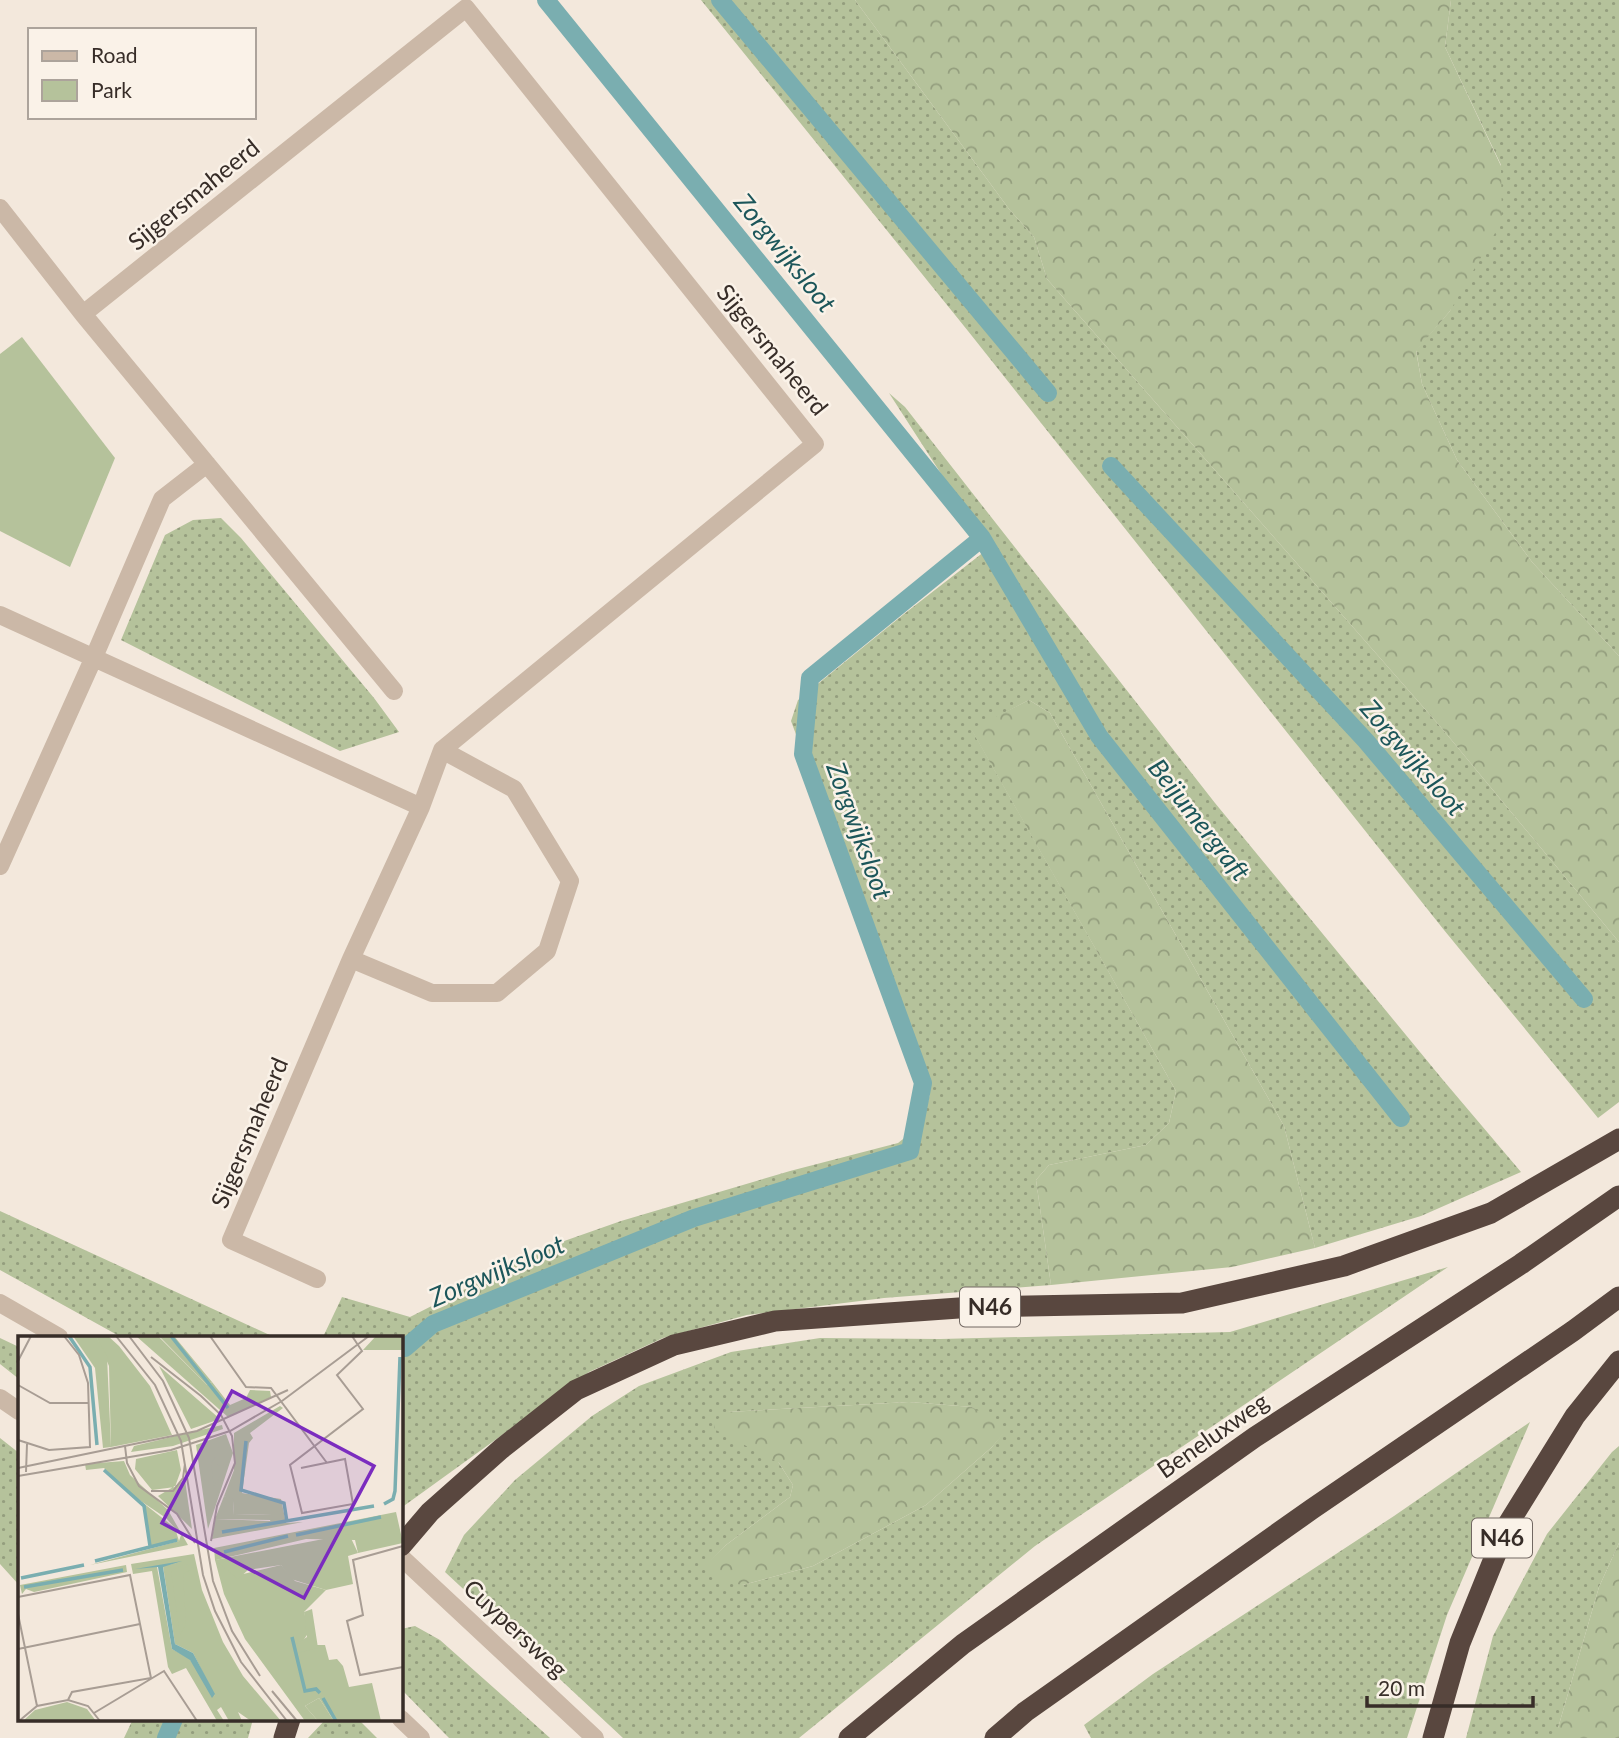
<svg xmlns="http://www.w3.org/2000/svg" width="1619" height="1738" font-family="Lato,sans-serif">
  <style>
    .grass { fill: url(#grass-dots); fill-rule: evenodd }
    .forest { fill: url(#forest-crowns) }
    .park { fill: #b5c29b }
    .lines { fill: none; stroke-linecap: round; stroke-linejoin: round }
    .stream { stroke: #7aaeb0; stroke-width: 18 }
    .minor { stroke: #cbb8a7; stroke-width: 18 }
    .highway { stroke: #59473f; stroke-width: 21 }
    .labels { text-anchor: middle; stroke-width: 5; stroke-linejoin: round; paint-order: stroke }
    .shield { fill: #faf2e8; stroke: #726862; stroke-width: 2 }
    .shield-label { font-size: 23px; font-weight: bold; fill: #372d28 }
    .street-label { font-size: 24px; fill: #372d28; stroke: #faf2e8 }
    .water-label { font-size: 26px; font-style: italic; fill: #1c565a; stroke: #faf2e8 }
    .inset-river { fill: none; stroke: #7aaeb0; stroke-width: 3.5 }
    .inset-road { fill: none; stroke: #a89d94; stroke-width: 2 }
    .view { fill: #7b2cbf; fill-opacity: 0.15; stroke: #7b2cbf; stroke-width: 3.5 }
    .inset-edge { fill: none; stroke: #372d28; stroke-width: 3.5 }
  </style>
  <defs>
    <pattern id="grass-dots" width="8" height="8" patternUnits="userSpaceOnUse" patternTransform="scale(1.75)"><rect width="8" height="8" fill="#b5c29b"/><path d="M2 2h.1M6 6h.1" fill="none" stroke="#949e7e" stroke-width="1.8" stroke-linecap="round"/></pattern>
    <pattern id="forest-crowns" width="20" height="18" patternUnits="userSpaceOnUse" patternTransform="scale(1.75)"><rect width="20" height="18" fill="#b5c29b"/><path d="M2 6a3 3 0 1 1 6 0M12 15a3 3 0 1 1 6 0" fill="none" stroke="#949e7e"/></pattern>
  </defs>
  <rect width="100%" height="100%" fill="#f3e8dc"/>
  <path class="grass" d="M701,0H855L1009,209L1034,237L1047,279L1439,725L1619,942V1102L1598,1118L1444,930L968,331Z
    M1451,0H1619V656L1532,562L1457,460L1422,384L1416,350L1450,311L1501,165L1445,47Z
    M889,393L905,407L1215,803L1443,1080L1521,1172L1421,1216L1315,1248L1284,1126L1050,713L1029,700L972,730L1176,1091L1169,1123L1146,1145L1049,1165L1036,1180L1051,1285L884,1298L747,1315L663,1338L589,1372L401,1508V1337H323L342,1297L410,1317L550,1246L621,1221L790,1171L898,1143L922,1124L930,1094L791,721L798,700L904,614L989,548Z
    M221,518L241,538L374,698L399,732L340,751L121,640L165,535L193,520Z
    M0,1211L274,1337H121L0,1270Z
    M1448,1267L1035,1546L799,1738H623L445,1572L464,1535L515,1480L592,1416L639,1386L731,1352L820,1338L940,1339L1230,1332ZM909,1402L972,1407L1004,1432L992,1447L926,1505L813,1566L743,1585L707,1564L726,1545L790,1497L793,1485L779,1463L728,1412Z
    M0,1338L19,1347V1379L0,1364Z
    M1530,1422L1447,1615L1407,1738H1091L1084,1725L1153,1674L1394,1516Z
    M0,1438L19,1453V1585L0,1564Z
    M1619,1446V1543L1599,1587L1558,1728V1738H1466L1493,1636L1547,1534L1612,1452Z
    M415,1626L440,1640L550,1738H449L401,1689V1629Z
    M133,1719H253L248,1738H124Z
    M326,1719H358L377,1738H308Z"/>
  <path class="forest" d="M855,0H1451L1445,47L1501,166L1502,221L1450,311L1416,351L1422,384L1457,460L1532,562L1619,656V942L1439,725L1047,279L1034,237L1009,209Z
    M1029,700L1050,713L1284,1126L1315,1248L1232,1267L1051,1285L1036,1180L1049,1165L1146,1145L1169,1123L1176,1091L971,729Z
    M909,1402L972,1407L989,1418L1005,1432L992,1447L926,1505L813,1566L743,1585L715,1580L706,1564L726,1545L790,1497L793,1485L779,1463L714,1429L715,1421L728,1412Z
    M1619,1543V1738H1558V1728L1599,1587Z"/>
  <path class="park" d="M22,337L115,458L70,567L0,531V354Z"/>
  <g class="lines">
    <path class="stream" d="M546,0L982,538L1099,736L1401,1118
      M720,0L1048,393
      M1111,466L1366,741L1584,999
      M405,1348L433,1324L694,1218L910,1151L923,1083L803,754L810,678L982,538
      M166,1738L174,1719"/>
    <path class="minor" d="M0,208L83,314
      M0,615L421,807L442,750L815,444L466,8L83,314L394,691
      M0,866L94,657L162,499L207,464
      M351,959L432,993H497L547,951L570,881L514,789L442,750
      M317,1279L231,1240L351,959L421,807
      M0,1303L59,1337
      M0,1398L19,1411
      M401,1557L595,1738
      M401,1719L421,1738"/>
    <path class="highway" d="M401,1546L430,1512L501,1449L576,1390L674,1345L775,1321L973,1307L1182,1303L1344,1266L1491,1213L1619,1139
      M284,1738L290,1719
      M849,1738L963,1644L1255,1437L1521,1264L1619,1196
      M995,1738L1025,1712L1312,1509L1573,1331L1619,1297
      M1433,1738L1460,1643L1508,1524L1575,1416L1619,1361"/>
  </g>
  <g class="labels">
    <g class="shield">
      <rect x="960" y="1287.5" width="60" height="39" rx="5"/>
      <rect x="1472" y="1518.5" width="60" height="39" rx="5"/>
    </g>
    <g class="shield-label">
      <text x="990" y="1315">N46</text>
      <text x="1502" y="1546">N46</text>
    </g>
    <g class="street-label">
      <text transform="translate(194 195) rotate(-39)" y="8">Sijgersmaheerd</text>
      <text transform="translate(772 350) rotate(51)" y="8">Sijgersmaheerd</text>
      <text transform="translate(250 1133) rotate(-67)" y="8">Sijgersmaheerd</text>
      <text transform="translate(1213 1436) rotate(-35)" y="8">Beneluxweg</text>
      <text transform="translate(515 1629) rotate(43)" y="8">Cuypersweg</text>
    </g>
    <g class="water-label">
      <text transform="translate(785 253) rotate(51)" y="9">Zorgwijksloot</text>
      <text transform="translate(1413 758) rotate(49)" y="9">Zorgwijksloot</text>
      <text transform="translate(1199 820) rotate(52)" y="9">Beijumergraft</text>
      <text transform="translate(859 831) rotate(70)" y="9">Zorgwijksloot</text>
      <text transform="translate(497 1271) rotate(-23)" y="9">Zorgwijksloot</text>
    </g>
  </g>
  <g transform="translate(18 1336)">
    <rect width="385" height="385" fill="#f3e8dc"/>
    <path d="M78,0H90L101,10L132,50L154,99L93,111L91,30ZM118,0H140L189,49L194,46L212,69L228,62L232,54L252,55L253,61L210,81ZM358,0H385V14H345ZM141,30L202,83L173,93ZM262,70L265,72L232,97L235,102L231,107L224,157L263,163L268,187L285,186L194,203L197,183L252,185L254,178L216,179L215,165L206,160L216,134V97ZM204,89L205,93L155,110L113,116L116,110ZM208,98L215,117L190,193L178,109ZM159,114L163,134L157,151L134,154L117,133L118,123ZM106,125L112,139L150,174L170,209L72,229L161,205L163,199L148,182L108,155L86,132L68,134L67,128ZM167,144L174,193L140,160ZM378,176L385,207L340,217L337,204L288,203L198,224L221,239L263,229L277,245L308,254L286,276L291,296L282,309H307L311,324L319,323L325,330L331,351L354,347L363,385H316L301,362L287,370L300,385H287L227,303L206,258L197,224L196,212ZM176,218L184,254L205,306L225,340L263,385H233L220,376L224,385H211L203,371L199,374L206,385H199L168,332L154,338L150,331L134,235L115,238L113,228ZM163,226L145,230L157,308L175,317L197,360L171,322L154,313L139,231ZM108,229L109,236L16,256L8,253L4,258L2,249ZM49,366L69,373L78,385H5L17,374Z" fill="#b5c29b" fill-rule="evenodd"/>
    <path d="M55,0H78L89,20L93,111L85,112L77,32ZM141,0H156L194,46L189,49ZM198,120L200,130L209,128L196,150L193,128ZM206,160L215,163L216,179L254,178V184L197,183ZM124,166L157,192L161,205L133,212ZM331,198L340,217L330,220L335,248L308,254L273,243L263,229L230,234L220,243L197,224ZM167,228L176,232L165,238L168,288L162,299L153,235ZM294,273L300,312L275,318L273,311L289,301L286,276ZM301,362L316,385H300L287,370Z" fill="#b5c29b"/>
    <path d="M164,225L145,231L157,308L175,317L197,358L194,362L172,324L154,313L140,231L117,233Z" fill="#7aaeb0"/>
    <path class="inset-river" d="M51,0L72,31L79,109M153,0L210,72M228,105L223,154L266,167L269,186M86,134L126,170L132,210M366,168L375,163L377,155L382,21M204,196L356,170M278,199L363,181M206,216L270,200M77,225L159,204M3,242L66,229M6,251L105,234M274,301L287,355L298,353L302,357M305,362L318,385"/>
    <path class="inset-road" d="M98,0L137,49L163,105L185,239L197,275L223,326L269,385M111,0L145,45L171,102L195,245L214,295L242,340M192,0L228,51L253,52L309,127M133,21L183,60L203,79L214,100L217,127L199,170L193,205M0,25L13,0M0,49L32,67H71M0,104L31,114L72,111L70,47L61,19L46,0M107,110L109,127L121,150L159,178L177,207M0,132L179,95L270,54M283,132L327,123L335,168L284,177L272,129L345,73L319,39L344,15L334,0M8,136L9,108M0,140L153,114L212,95L264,65L351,0M133,155H155L165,142L167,128M385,210L335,224L345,279L329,285L342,339L385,331M0,261L112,239L133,342L54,356L50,364M0,278L19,370M0,313L122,288M254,355L279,385M76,377L146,335L179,385M1,385L19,370L50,364L70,370L82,385"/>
    <path class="view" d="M214,55L356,130L286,262L144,187Z"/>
    <rect width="385" height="385" class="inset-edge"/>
  </g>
  <rect x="28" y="28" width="228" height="91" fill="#faf2e8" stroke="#aca39b" stroke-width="2"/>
  <rect x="42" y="51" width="35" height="10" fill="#cbb8a7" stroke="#aca39b" stroke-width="2"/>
  <text x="91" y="63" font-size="21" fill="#372d28">Road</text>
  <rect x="42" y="80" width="35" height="21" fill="#b5c29b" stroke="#aca39b" stroke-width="2"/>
  <text x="91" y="98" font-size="21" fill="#372d28">Park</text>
  <path d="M1367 1696v10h166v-10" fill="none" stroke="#372d28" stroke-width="3.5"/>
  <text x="1378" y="1696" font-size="21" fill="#372d28" stroke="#faf2e8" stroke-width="5" paint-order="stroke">20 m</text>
</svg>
